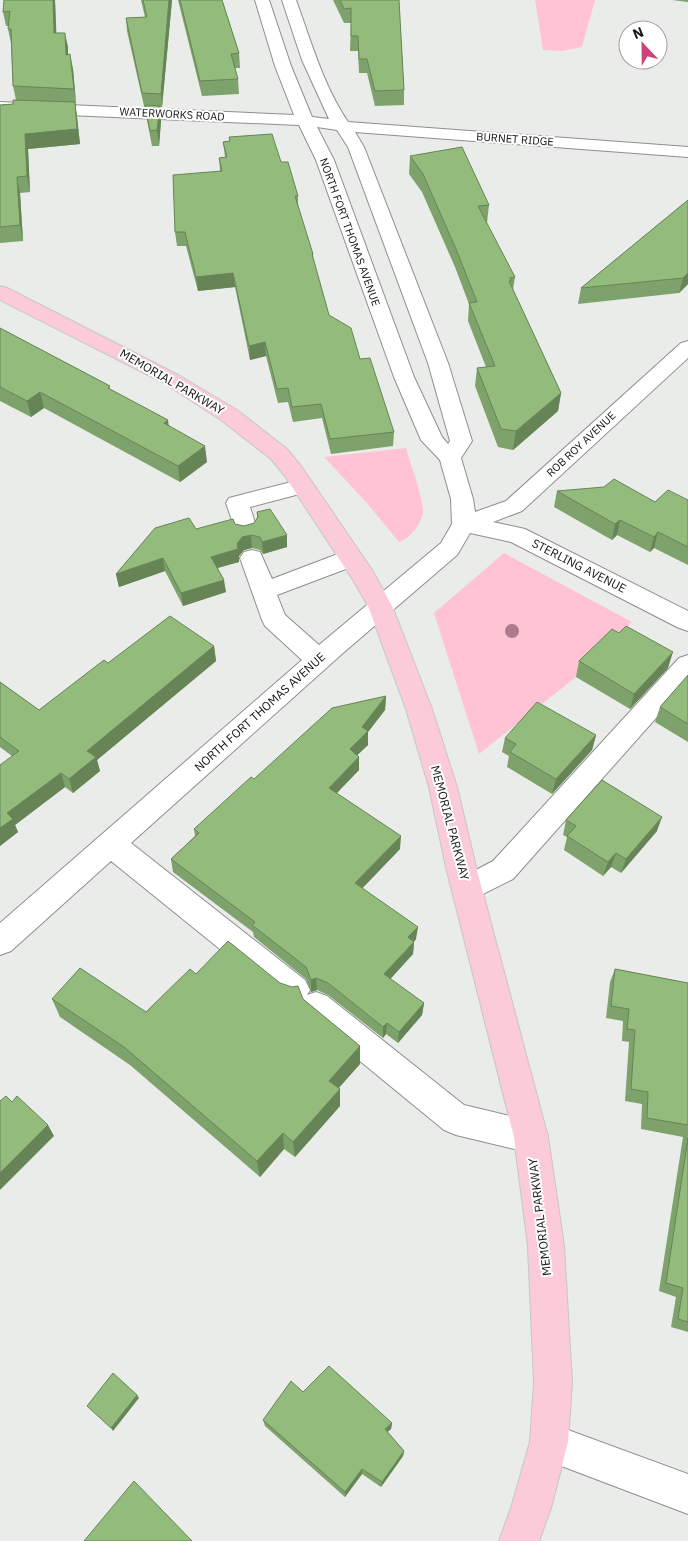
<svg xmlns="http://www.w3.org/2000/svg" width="688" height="1541" font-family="'IBM Plex Sans',sans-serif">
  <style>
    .green { fill: #ffc3d4 }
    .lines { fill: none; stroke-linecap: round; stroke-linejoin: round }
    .minor-casing { stroke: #8d8f8d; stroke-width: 2 }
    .major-casing { stroke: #c6c7c6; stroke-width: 2 }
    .minor { fill: #fff; fill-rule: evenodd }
    .major { fill: #fbcbd9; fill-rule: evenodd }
    .tree { fill: #ac7b8e }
    .wall { fill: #7ea26b }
    .shaded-wall { fill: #678457 }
    .building { fill: #93bc7c; stroke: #678457 }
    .labels { text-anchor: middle; stroke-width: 4; stroke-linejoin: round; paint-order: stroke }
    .far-street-label { font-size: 11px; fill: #131413; stroke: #fff }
    .street-label { font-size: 12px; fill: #131413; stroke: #fff }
  </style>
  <rect width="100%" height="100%" fill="#eaece9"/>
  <path class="green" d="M535,0H595L582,47L562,51L543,50Z
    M406,448C411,467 421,490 423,509C424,521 410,539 399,542L366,502L324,457Z
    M504,553L632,622L576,677L479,754L434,613Z"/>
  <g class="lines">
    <defs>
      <path id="minor" d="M255,0H269L291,66L312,117L329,119L302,60L282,0H296C311,41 323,85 348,122L688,147V157L355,132L364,147L448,363L472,441L461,458L473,499L475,512L506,501L681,343L688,341V358L522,511L493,522L525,529L688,611V631L679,628L511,542L470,533L457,555L343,653L131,843L305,980L310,990L307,995L316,992L327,996L464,1105L531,1121L543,1125L548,1137L543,1149L531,1153L456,1135L444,1130L305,1016L300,1006L303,1001L294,1004L283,1000L111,861L11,951L0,955V923L302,660L265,626L262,620L240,558L244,552L252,550L260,552L272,579L343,552L351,550L359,552L363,558L359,564L277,595L285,615L319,645L441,543L452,524L451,499L440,460L421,440L394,377L316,160L299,125L0,112V102L294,115L275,66ZM317,127L337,130L348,147L428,363L450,441L448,444L442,437L414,377L334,160Z
        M303,479L311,481L314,486L311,491L250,507L257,529L253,535L245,537L237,535L226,503L229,498Z
        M688,655V682L513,879L467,902L457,898L452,889L457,880L493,861L679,658Z
        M549,1423L688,1474V1514L535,1456L530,1442L535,1428Z"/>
      <path id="major" d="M0,286L7,288L178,375L237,410L287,449L301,466L372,570L392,606L432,709L457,787L476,867L548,1137L564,1246L572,1383L568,1442L551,1508L539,1541H499L511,1508L530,1442L534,1383L528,1246L514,1137L446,867L429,787L406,709L368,606L353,580L285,476L271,459L221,420L164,383L0,300Z"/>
    </defs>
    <use href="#minor" class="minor-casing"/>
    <use href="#major" class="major-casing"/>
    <use href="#minor" class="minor"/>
    <use href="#major" class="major"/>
  </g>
  <circle class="tree" cx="512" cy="631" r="7"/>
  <path class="wall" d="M55,0L56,33L68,47V54L73,69L76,103H75L77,117L80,144L28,149L30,192L20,193L23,241L0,243V105L13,104L16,100L13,86L11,43L8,29L9,26H6L3,12Z
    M141,0H172L162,107H160L161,121L159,146H152L147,120L145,107L144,106L127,31L126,18L145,17Z
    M178,0H222L239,53L240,68H235L238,79L239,94L202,96Z
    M333,0H399L404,90V105L375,106L367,73H359L358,51H350L351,23H344Z
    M672,0H688V2Z
    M229,137L281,162L298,196V207L313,254V261L329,315L360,359L394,432L393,446L331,454L322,418L293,422L288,402L278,403L266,356L250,360L235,287L198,291L186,246H177L175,232L220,171L219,158L225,157L223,142L230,141Z
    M410,156L489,205L487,223H486L515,277L513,290L561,393L558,411L513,450L498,447L475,386L477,368L486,367L468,321L469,304L455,267L422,192L409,174Z
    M688,200V284L679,293L578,304L581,288Z
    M0,328L110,386V389L169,426L207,462L180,482L44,408L31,417L0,401Z
    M557,491L655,502L688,500V565L654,548L650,552L617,535L612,540L554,507Z
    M257,512L287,547L263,554L260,550L252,548L244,550L239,556V562L218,568L226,592L183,606L165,571L119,587L116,574L196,529L235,524L244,526L254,523L257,518Z
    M214,646L216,661L97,760L100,771L73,793L65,787L15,825L18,832L0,846L12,756L0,747V682L39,710L108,663Z
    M579,661L668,668L630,709L576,677Z
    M688,675V742L655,722L660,707Z
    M386,696L385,710L368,732V745L357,755L359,757V770L337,793L400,849L362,888L416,939L414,942L413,954L390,979L424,1003L422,1015L398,1043L386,1034L383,1038L328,995L317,990L311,992L306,979L254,937L253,932L173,872L171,859L195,836L194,829L254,779Z
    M596,735L592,750L552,794L507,767L509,756L502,752L505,738Z
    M566,820L657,831L621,873L611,867L603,876L564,850L567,837L563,835Z
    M615,969L688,983V1332L671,1327L676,1297L659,1291L683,1137L641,1129L642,1104L625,1101L629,1042L622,1041L623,1021L606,1018L610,982Z
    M196,974L280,983L303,999L360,1046V1064L338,1088L340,1089V1106L295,1157L284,1149L260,1177L130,1065L60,1017L52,999L146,1012Z
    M303,1392L392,1423L391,1429L387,1432L404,1451L403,1456L381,1487L362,1474L345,1497L265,1426L263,1420Z"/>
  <path class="shaded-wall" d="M53,0H55L57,48L54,33Z
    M169,0H172L162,107L161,94Z
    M65,33L68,47V69L66,55Z
    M70,54L73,69L76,103L74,89Z
    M75,102L77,117L80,144L28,149L30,192L27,176L25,134Z
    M160,106L161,121L159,146L157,130Z
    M17,177L20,193L23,241L20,225Z
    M233,273L235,287L198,291L196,277Z
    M688,273V284L679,293L683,278Z
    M265,342L266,356L250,360L249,346Z
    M40,392L44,408L31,417L27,401Z
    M561,393L558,411L513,450L516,431Z
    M168,420L170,436L164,423Z
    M205,446L207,462L180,482L178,466Z
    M620,520L617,535L612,540L615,524Z
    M658,532L654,548L650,552L654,537Z
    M251,535L252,548L244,550L239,556V562L213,569L211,557L237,544L242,537Z
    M287,535V547L263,554L262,542Z
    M163,558L165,571L119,587L116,574Z
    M224,580L226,592L183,606L181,593Z
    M214,646L216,661L97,760L100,771L73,793L69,779L87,751Z
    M673,652L668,668L630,709L634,694Z
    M386,696L385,710L368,732V745L349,763L350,749L362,727Z
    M596,735L592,750L552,794L556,779Z
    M359,757V770L329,801V788Z
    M61,773L65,787L15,825L18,832L0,846V828L7,813Z
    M662,817L657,831L621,873L626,859Z
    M401,836L400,849L355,896V883Z
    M616,853L611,867L603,876L608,862Z
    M418,927L416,939L407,950L408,937Z
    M414,942L413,954L384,986V974Z
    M316,978L317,990L311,992V980Z
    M424,1003L422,1015L398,1043L399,1032Z
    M387,1023L386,1034L383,1038V1027Z
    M360,1046V1064L330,1098L329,1081Z
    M340,1089V1106L295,1157L293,1142Z
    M48,1125L54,1136L0,1190V1173Z
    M283,1133L284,1149L260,1177L257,1161Z
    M137,1395L139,1398L113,1431L111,1428Z
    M392,1423L391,1429L384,1435L385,1429Z
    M404,1451L403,1456L381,1487L382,1482Z
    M362,1469V1474L345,1497V1492Z"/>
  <path class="building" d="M4,0H53L54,33H65L66,55L70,54L74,89L13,86L11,29H8L10,11L3,12Z
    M143,0H169L161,94L142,93L126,18L147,17Z
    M180,0H222L239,53L231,54L238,79L200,81Z
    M340,0H399L404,90L375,91L367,59H359L358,36H351V8L344,9Z
    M13,100L75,102L77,129L25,134L27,176L17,177L20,225L0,227V105L13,104Z
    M145,105L160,106L157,130L150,131Z
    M272,134L281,162H288L298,196H295L313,254H312L329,315L351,328L360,359L370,358L394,432L330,439L321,404L292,407L288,388L277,389L265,342L249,346L233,273L196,277L185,232H175L173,175L222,171L219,158L227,157L223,142L230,141L229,137Z
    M462,147L489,205L478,206L515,277L510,278L511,281H509L561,393L516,431L501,429L477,368L495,366L469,303L477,302L456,249L423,174L410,156Z
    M688,200V273L683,278L581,288Z
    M0,328L110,386L108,388L168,420L164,423L205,446L178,466L40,392L27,401L0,387Z
    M614,479L655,502L668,490L688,500V547L658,532L654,537L620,520L615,524L557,491L604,487Z
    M270,509L287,535L262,542L260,537L251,535L242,537L237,544L238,549L211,557L224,580L181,593L163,558L116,574L155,528L189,518L196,529L233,519L235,524L244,526L254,523L258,517L257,512Z
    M170,616L214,646L87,751L96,757L69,779L61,773L7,813L13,819L0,828V765L19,751L0,737V682L39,710L104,660L108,663Z
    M626,626L673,652L634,694L579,661L612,629L619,633Z
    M688,675V724L660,707Z
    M386,696L362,727L368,731L350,749L359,757L329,788L401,836L355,883L418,927L408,937L414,942L384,974L424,1003L399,1032L387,1023L383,1027L328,983L316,978L311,980L306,967L252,925L255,922L171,859L199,833L194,829L251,777L254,779L332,708Z
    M537,702L596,735L556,779L510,752L516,744L505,738Z
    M602,780L662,817L626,859L616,853L608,862L567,836L576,826L566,820Z
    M228,941L280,983L292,987L298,986L303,999L360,1046L329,1081L340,1089L293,1142L283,1133L257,1161L124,1047L52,999L80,968L146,1012L190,969L196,974Z
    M615,969L688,983V1125L647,1118L648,1092L631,1089L635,1030L627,1029L629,1009L611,1006Z
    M6,1096L12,1102L17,1096L48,1125L0,1173V1101Z
    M688,1138V1322L678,1319L683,1288L666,1283Z
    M329,1366L392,1423L385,1429L404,1451L382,1482L362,1469L345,1492L263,1420L291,1381L303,1392Z
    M113,1373L137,1395L111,1428L87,1406Z
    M134,1481L192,1541H84Z"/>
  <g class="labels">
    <g class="far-street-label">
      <text transform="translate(172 114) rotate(3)" y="4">WATERWORKS ROAD</text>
      <text transform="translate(515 139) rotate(4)" y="4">BURNET RIDGE</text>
      <text transform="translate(350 232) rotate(70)" y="4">NORTH FORT THOMAS AVENUE</text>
      <text transform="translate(581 444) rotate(-43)" y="4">ROB ROY AVENUE</text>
    </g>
    <g class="street-label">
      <text transform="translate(172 382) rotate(30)" y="4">MEMORIAL PARKWAY</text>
      <text transform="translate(579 566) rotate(27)" y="4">STERLING AVENUE</text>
      <text transform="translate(260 712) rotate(-42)" y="4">NORTH FORT THOMAS AVENUE</text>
      <text transform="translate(450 823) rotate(75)" y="4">MEMORIAL PARKWAY</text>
      <text transform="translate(540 1217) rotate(-97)" y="4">MEMORIAL PARKWAY</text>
    </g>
  </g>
  <g transform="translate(643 45) rotate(338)"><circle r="24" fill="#ffffff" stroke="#a1a1a1"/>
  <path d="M0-4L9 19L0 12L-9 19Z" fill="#cb4178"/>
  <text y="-8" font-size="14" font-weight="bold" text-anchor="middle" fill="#131413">N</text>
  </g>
</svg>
